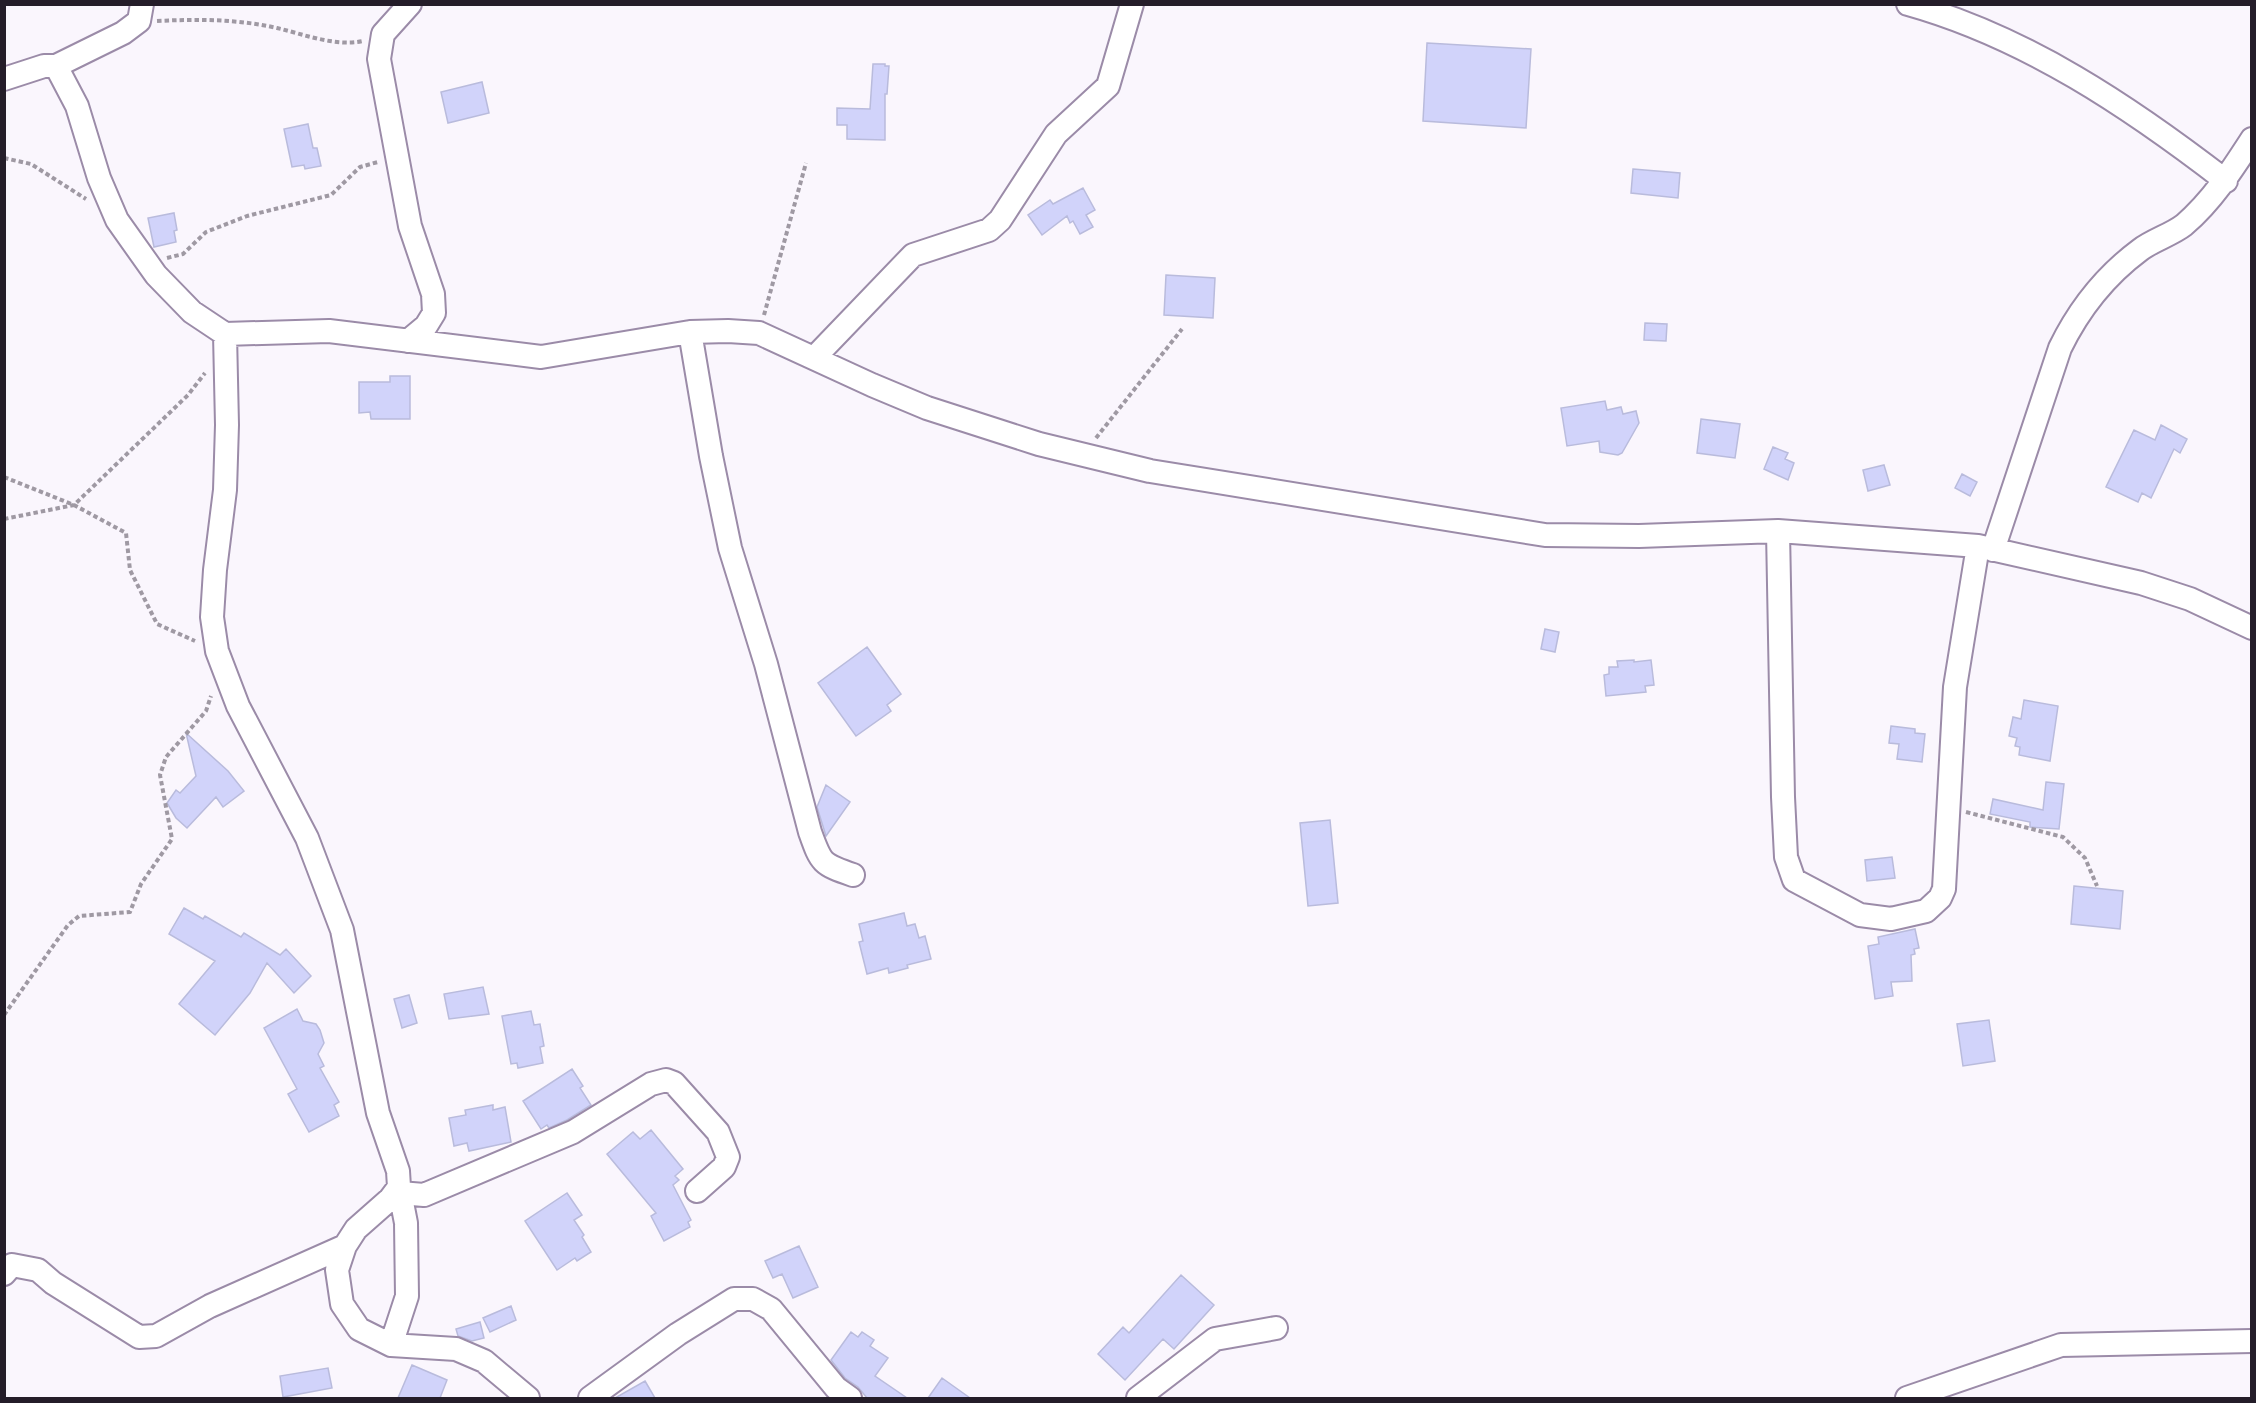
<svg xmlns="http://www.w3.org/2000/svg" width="2256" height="1403" font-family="Roboto,sans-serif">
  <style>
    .building { fill: #d1d3fa; stroke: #b9bbdc; stroke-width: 1.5 }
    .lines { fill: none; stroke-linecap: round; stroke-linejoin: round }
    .minor-casing { stroke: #9b8ba8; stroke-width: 26 }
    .path { stroke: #9f99a3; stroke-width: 4; stroke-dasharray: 4.5 3; stroke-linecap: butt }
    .minor { stroke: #fff; stroke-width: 22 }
  </style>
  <rect width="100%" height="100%" fill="#faf6fd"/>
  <path class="building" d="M1427,43L1531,49L1526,128L1423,121Z
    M873,64H885V66H889L887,94H885V140L847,139V125H837V108L870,109Z
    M482,82L489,113L448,123L441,92Z
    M308,124L313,148H317L321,166L305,169L304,165L292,167L284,129Z
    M1633,169L1680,173L1678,198L1631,193Z
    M1083,188L1095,210L1086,215L1093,227L1080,234L1073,221L1070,223L1067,216L1042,235L1028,215L1050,200L1053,204Z
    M174,213L177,230L174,231L176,242L154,247L148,218Z
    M1166,275L1215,278L1213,318L1164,315Z
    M1645,323L1667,324L1666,341L1644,340Z
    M390,376H410V419H371L370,412L359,413V382H390Z
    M1605,401L1607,410L1621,407L1623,414L1636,411L1639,423L1622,453L1618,455L1600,452L1599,441L1567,446L1561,408Z
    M1701,419L1740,424L1735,458L1697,453Z
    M2161,425L2187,439L2180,453L2174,449L2151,498L2142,493L2138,502L2106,487L2134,430L2155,440Z
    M1773,447L1788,453L1785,459L1794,463L1788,480L1764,469Z
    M1884,465L1890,485L1868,491L1863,470Z
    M1962,474L1977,482L1970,496L1955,488Z
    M1545,629L1559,632L1555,652L1541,649Z
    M867,647L901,694L887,705L891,711L856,736L818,683Z
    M1634,660V662L1651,660L1654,685L1645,686L1646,692L1606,696L1604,675L1609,674V667H1618L1617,661Z
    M2024,700L2058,706L2050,761L2019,755L2020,747L2015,746L2017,738L2009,736L2013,717L2021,719Z
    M1891,726L1915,729V733L1925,734L1922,762L1897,759L1899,744L1889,743Z
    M186,733L228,771L244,791L223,807L216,797L187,828L176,818L167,803L176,790L180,793L196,776Z
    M2046,782L2064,784L2059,829L2030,827V822L1990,814L1993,799L2043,810Z
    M826,785L850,802L826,836L817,807Z
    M1330,820L1338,903L1308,906L1300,823Z
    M1892,857L1895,878L1867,881L1865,860Z
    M2074,886L2123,891L2120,929L2071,924Z
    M184,908L203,919L205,916L241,937L244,933L280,955L286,949L311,976L294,993L267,963L250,993L215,1035L179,1004L215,961L169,934Z
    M904,913L907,926L915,924L919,938L925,936L931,959L907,965L908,968L889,973L888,968L867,974L859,942L863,941L859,924Z
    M1915,929L1919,948L1914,949L1915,954L1911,955L1912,981L1891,982L1893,996L1875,999L1868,946L1879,944L1878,937Z
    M483,987L489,1014L449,1019L444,994Z
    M409,995L417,1023L402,1028L394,999Z
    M297,1009L303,1021L316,1024L320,1030L324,1043L318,1054L324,1066L320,1068L339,1102L334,1105L339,1116L309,1132L288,1094L297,1089L264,1028Z
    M531,1011L534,1025L540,1024L544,1046L540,1047L543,1063L518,1068L517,1063L511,1064L502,1016Z
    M1989,1020L1995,1061L1963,1066L1957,1024Z
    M572,1069L583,1086L580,1088L591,1105L567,1120L549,1128L547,1125L541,1129L523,1101Z
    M493,1105V1110L505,1107L511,1142L469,1151L467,1143L454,1146L449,1118L466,1115L465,1110Z
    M651,1130L683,1169L675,1176L679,1180L673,1185L691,1220L688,1222L690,1227L664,1241L651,1216L656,1213L607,1154L633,1132L640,1139Z
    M567,1193L582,1215L574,1220L584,1235L582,1237L591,1252L577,1261L575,1258L557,1270L525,1221Z
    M799,1246L818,1287L793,1298L782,1274L773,1278L765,1261Z
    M1181,1275L1214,1305L1174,1349L1163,1339L1125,1380L1098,1354L1123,1327L1129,1333Z
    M511,1306L516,1320L490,1332L483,1318Z
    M480,1322L484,1338L472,1341L458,1336L456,1329Z
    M851,1332L858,1337L862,1332L874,1340L870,1346L888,1358L875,1376L907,1398H867L858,1387L845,1378L831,1360Z
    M412,1365L447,1380L440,1398H398Z
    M328,1368L332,1388L283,1397L280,1376Z
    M942,1378L970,1398H928Z
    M645,1381L655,1398H615Z"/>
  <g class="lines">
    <defs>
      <path id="minor" d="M1908,4C2026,37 2130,107 2226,181
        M56,66L123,33L139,21L142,4
        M4,79L44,66H56L77,106L99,178L117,220L156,275L192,312L225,334L329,331L541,357L690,332L728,331L759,333L872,385L927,408L1039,444L1150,471L1545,535L1639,536L1778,531L1978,546L2141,583L2190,599L2252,628
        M690,332L711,456L730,548L766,664L810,832C821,863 821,864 853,875
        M225,334L227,425L225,490L215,570L212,617L217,651L238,706L307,838L342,930L378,1113L398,1171L399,1187L390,1199L356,1229L345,1246L337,1270L342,1304L359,1329L391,1345L456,1349L484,1361L528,1398
        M408,341L426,326L434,313L433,294L410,226L379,59L383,34L410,4
        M814,358L913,255L989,230L1000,220L1056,134L1108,86L1132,4
        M1778,531L1783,797L1786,857L1794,880L1860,915L1891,919L1926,911L1940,898L1944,889L1955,687L1978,546
        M1993,550L2060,348C2079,309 2105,276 2140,250C2153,240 2171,235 2184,225C2212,201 2232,170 2252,139
        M400,1193L424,1195L573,1132L651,1084L666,1080L674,1083L718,1132L728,1157L724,1167L697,1191
        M4,1274L12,1265L38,1270L53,1283L139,1337L156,1336L210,1306L345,1246
        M391,1345L407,1296L406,1223L399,1187
        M590,1398L678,1334L734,1299H753L771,1309L836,1388L850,1398
        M1138,1398L1215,1339L1276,1328
        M1907,1398L2061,1345L2252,1341"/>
    </defs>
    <use href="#minor" class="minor-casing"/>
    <path class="path" d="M157,21C198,19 237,19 277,28C303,34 335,47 363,41
      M4,158L31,164L86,199
      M167,258L183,254L206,232L247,216L331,195L360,167L378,162
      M764,315L806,163
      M1096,438L1182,329
      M4,477L74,505L126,533L130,570L157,624L195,641
      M4,519L74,505L188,395L205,373
      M1966,812L2063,837L2085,858L2097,886
      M4,1015L68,925L79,916L130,912L141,884L172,839L160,775L166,757L206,711L211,696"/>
    <use href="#minor" class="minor"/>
  </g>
  <rect width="2256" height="1403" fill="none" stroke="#241d29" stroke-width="12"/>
</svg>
